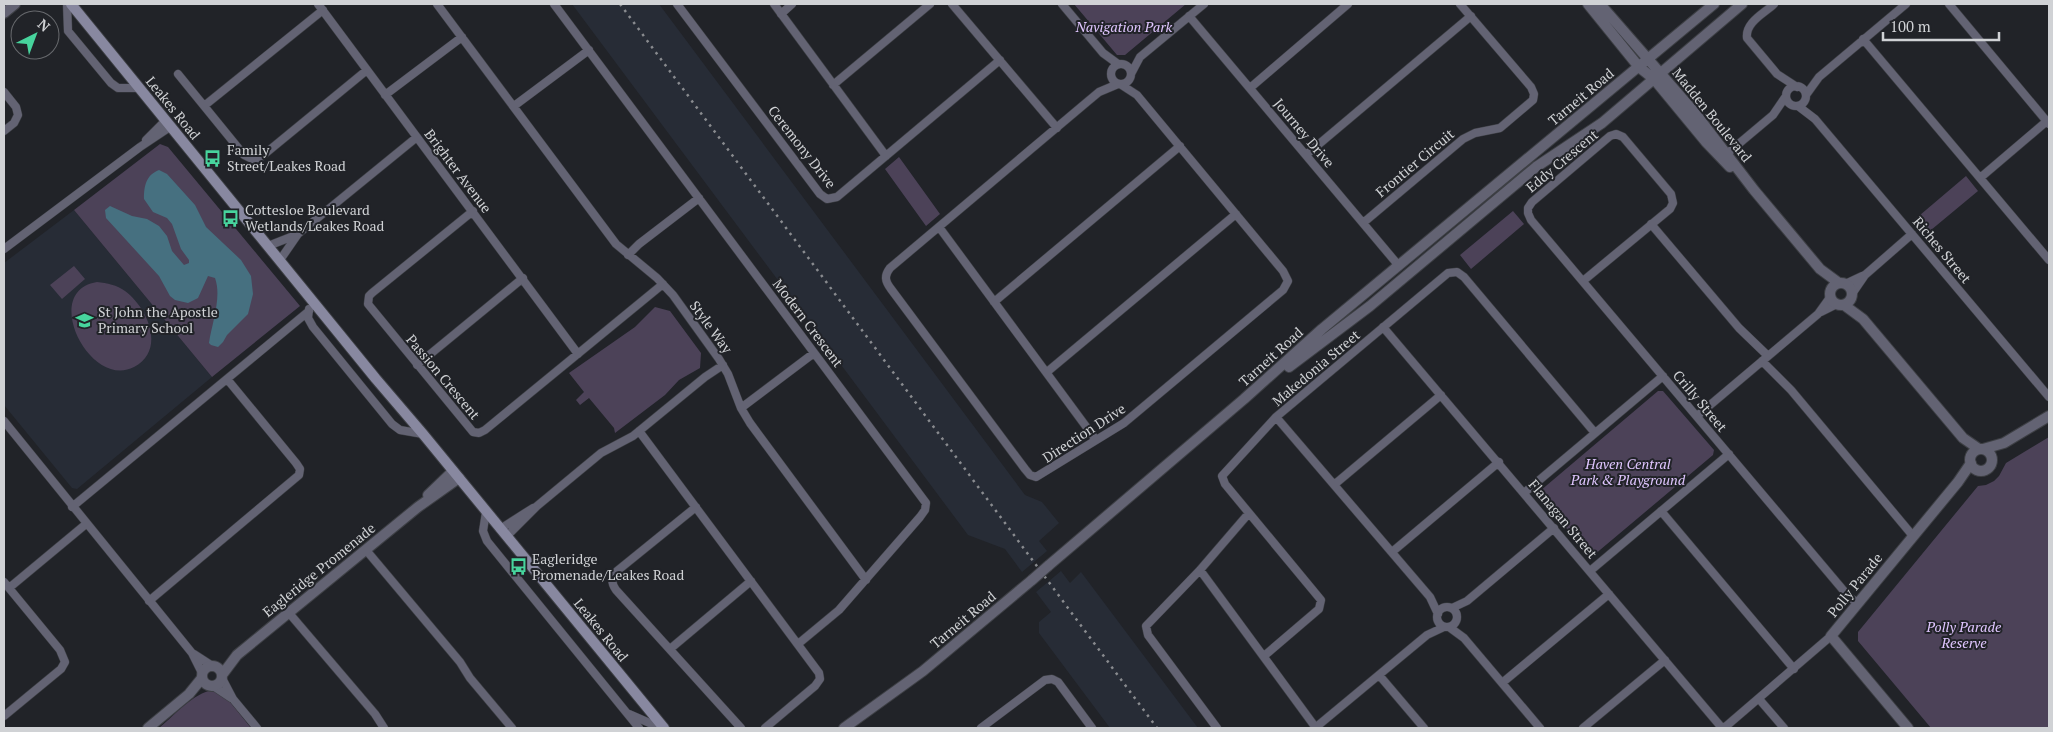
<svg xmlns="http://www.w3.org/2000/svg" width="2053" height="732" font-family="'PT Serif',serif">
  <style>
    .built { fill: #272c36 }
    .green { fill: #4c4258 }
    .water { fill: #467080 }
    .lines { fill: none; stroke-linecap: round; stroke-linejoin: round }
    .minor-casing { stroke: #3d3f44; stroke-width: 9 }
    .tertiary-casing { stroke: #3d3f44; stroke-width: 12 }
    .secondary-casing { stroke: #3d3f44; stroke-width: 12 }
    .minor { stroke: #636373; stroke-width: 8 }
    .tertiary { stroke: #636373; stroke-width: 10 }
    .secondary { stroke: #8888a0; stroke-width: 10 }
    .rail { stroke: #898b8f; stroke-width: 2.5; stroke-dasharray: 2.5 5; stroke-linecap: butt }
    .tertiary-bridge-casing { stroke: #3d3f44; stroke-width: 12; stroke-linecap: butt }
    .tertiary-bridge { stroke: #636373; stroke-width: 10 }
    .labels { text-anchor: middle; stroke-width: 4; stroke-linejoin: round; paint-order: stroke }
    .park-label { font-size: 14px; font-style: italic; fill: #e0c6ff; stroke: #212328 }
    .street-label { font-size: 14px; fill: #d0d2d5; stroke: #212328 }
    .poi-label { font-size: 14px; fill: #d0d2d5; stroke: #212328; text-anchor: start }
  </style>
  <rect width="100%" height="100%" fill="#212328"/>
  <path class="built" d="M572,4H659L1025,495L1042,502L1059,523L1039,541L1047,551L1022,572L1005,549L968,535Z
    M74,210L212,377L77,489L72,488L4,405V263Z
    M1061,571L1070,583L1081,572L1198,728H1110L1039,633V622L1051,612L1036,592Z"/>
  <path class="green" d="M1074,4H1186L1125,55H1117Z
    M160,144L168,147L300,306L212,377L74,210Z
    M899,157L940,214L926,226L885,169Z
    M1966,176L1978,191L1925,235L1913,221Z
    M1513,211L1524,224L1471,269L1460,255Z
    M74,266L85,279L62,299L50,285Z
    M97,282C107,283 117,285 125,291C148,308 166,350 134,367C90,390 40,291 97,282Z
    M655,307L670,311L701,353L700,368L679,380L665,395L615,433L614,428L589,398L580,405L576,400L584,392L569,373L635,327Z
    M1658,391H1663L1714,450L1713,455L1594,555H1589L1539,496L1540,491Z
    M2049,437V728H1931L1858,641V632L1978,486L1986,485L1994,481L1999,476L2006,463Z
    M213,690L227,698L251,728H159C175,715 193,693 213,690Z"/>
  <path class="water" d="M159,170L167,174L195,205L206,227L241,260L251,276L253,294L248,314L227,335L223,342L218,347L211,345L209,343C212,323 222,297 215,278L208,276L198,298L188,303L175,300L170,296L159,276L106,218L105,210L110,206L132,216L147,219L159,226L167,236L172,251L184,265L189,263V260L181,249L172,224L167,218L153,212L144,199C144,186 146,175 159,170Z"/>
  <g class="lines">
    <defs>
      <path id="minor" d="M67,4L68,31L111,83L118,88H139
        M318,4L578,354
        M437,4L616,244L657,278L673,295L719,359L728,374L741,408L750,423L866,580
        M554,4L926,503L925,510L920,517L839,610L798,644
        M677,4L820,194L827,199L837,197L1000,60
        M774,4L886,156
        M952,4L1057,128
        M1062,4L1103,53L1118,64
        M1774,4C1765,13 1745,22 1747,38L1777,74L1797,87
        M1949,4L2049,124
        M781,14L792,4
        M1189,16L1399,266
        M1863,39L2049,260
        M1111 74a10 10 0 1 1 20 0a10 10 0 1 1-20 0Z
        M178,74L244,155L254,160L261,157L367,70
        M1131,74L1140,57L1204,4
        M1118,84L1099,92L1087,102L890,268C884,276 885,281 891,289L1025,469L1030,475L1036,477L1124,423L1283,290L1288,281L1283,271L1137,95L1120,84
        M833,85L930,4
        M1786 96a10 10 0 1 1 20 0a10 10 0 1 1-20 0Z
        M1250,88L1348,4
        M4,92L16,107L18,115L14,123L4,131
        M385,95L462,37
        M1806,95L1819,77L1906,4
        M204,106L323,10
        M514,106L589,50
        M1798,106L1815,119L2049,397
        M146,140L165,121
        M1306,155L1471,16
        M1723,157L1773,115L1786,96
        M1980,178L2047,121
        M473,211L372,293L369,296L368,304L473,432L479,433L485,430L663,284
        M1363,223L1463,139L1475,133L1500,128L1533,100L1534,94L1531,87L1460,4
        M1651,224L1739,328L1768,356
        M939,227L1096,440
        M268,246L296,235
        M4,249L140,147L170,127
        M628,255L639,244L699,198
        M280,260L298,234L417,137
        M1583,281L1670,209L1673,203L1671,194L1623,137L1616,134L1610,136L1532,202L1528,208V213L1531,220L1849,597L1858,603
        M1845,284L1862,276
        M1852,294L1865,275L1912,234
        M994,302L1180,146
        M309,309L308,318L313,327L392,424L400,430L423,434
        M1821,312L1837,304
        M1383,327L1722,728
        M1762,361L1791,390L1913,536
        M417,365L523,278
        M1047,372L1236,214
        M741,408L814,353
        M1697,416L1818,314L1831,296
        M1276,417L1430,597L1438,614
        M4,421L192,653L202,673
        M639,431L819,673L820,679L815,686L765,728
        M1335,484L1441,395
        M1524,493L1663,376
        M72,507L309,311
        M696,507L617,571C611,577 611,583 616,590L741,728
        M1661,511L1794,669
        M486,512L483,531L487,541L639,728
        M500,529L533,508
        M507,536L537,506L601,453L633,436L705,377L723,365
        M366,550L460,662L470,678L512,728
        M1392,552L1499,462
        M1200,570L1316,728
        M1590,571L1729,454
        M4,582L60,650L65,662L61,669L4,716
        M9,588L86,524
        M149,601L299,475L300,469L296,463L227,379
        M1437 617a10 10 0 1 1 20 0a10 10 0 1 1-20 0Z
        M1452,608L1467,601L1554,528
        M289,613L375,714L384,728
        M1449,627L1464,638L1540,728
        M670,649L751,581
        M194,654L211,665
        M1264,656L1319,609L1321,600L1225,484L1222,476L1276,417L1448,273L1457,272L1464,277L1595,433
        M1379,675L1424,728
        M222,678L233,699L257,728
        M1502,683L1609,594
        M213,686L231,698
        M1759,699L1784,728
        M629,714L661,728
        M981,728L1045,680L1052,679L1058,682L1092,728
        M1217,728L1148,635L1146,626L1200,570L1249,513
        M1315,728L1427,635L1444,627
        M1583,728L1665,660
        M1724,728L1831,636"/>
      <path id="tertiary" d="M1588,4L1639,67L1654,79L1706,142L1730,167
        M1600,4L1695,113L1754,190L1820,269L1839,283
        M4,13L15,4
        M1830 294a11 11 0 1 1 22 0a11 11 0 1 1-22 0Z
        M1844,305L1863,319L1963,438L1979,449
        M1289,367L1370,306L1536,167L1602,123L1742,4
        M1983,449L2004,443L2049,416
        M1970 460a11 11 0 1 1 22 0a11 11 0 1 1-22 0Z
        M428,495L453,471
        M1048,566L1244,399L1322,329L1714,4
        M202 676a10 10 0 1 1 20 0a10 10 0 1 1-20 0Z
        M222,675L237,655L418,507L459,478
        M148,728L189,694L202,678
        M844,728L923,671L1032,580
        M1908,728L1831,636L1958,482L1971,463"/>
      <path id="secondary" d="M71,4L376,379L423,434L664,728"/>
    </defs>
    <use href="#minor" class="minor-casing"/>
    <use href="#tertiary" class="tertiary-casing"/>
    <use href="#secondary" class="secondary-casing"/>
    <use href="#minor" class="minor"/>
    <use href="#tertiary" class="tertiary"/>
    <use href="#secondary" class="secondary"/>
    <path class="rail" d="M620,4L1157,728"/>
    <defs>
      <path id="tertiary-bridge" d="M1032,580L1048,566"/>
    </defs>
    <use href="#tertiary-bridge" class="tertiary-bridge-casing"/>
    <use href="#tertiary-bridge" class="tertiary-bridge"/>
  </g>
  <defs>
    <symbol id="bus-bare" viewBox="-9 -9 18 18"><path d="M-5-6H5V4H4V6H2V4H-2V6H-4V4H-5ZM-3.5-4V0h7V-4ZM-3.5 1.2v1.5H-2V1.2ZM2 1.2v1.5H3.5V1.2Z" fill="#47d49d" stroke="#212328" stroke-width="2.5" paint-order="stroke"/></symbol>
    <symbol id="school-bare" viewBox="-9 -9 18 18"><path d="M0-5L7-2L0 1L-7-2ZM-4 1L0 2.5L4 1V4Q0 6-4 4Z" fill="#47d49d" stroke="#212328" stroke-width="2.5" paint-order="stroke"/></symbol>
  </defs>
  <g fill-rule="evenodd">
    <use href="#bus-bare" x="200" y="146" width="25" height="25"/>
    <use href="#bus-bare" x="218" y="206" width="25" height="25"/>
    <use href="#school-bare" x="72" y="308" width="25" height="25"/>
    <use href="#bus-bare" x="506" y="554" width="25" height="25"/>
  </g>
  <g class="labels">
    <g class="park-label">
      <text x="1124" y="32">Navigation Park</text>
      <text x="1628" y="469">Haven Central<tspan x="1628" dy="16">Park &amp; Playground</tspan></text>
      <text x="1964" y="632">Polly Parade<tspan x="1964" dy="16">Reserve</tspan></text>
    </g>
    <g class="street-label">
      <text transform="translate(1581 97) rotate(-40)" y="5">Tarneit Road</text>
      <text transform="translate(173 108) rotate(51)" y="5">Leakes Road</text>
      <text transform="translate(1712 115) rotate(51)" y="5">Madden Boulevard</text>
      <text transform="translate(1304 133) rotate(50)" y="5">Journey Drive</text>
      <text transform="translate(802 147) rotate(52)" y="5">Ceremony Drive</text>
      <text transform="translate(1562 161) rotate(-40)" y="5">Eddy Crescent</text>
      <text transform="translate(1415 163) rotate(-40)" y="5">Frontier Circuit</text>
      <text transform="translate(458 171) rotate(53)" y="5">Brighter Avenue</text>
      <text transform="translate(1942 250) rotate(50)" y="5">Riches Street</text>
      <text transform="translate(808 323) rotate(53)" y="5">Modern Crescent</text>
      <text transform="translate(711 327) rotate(54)" y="5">Style Way</text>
      <text transform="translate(1271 357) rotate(-42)" y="5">Tarneit Road</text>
      <text transform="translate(1316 368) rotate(-40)" y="5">Makedonia Street</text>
      <text transform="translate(443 377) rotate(50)" y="5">Passion Crescent</text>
      <text transform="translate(1700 401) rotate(50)" y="5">Crilly Street</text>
      <text transform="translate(1084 433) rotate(-33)" y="5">Direction Drive</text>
      <text transform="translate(1563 519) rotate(50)" y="5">Flanagan Street</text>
      <text transform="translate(319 570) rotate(-39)" y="5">Eagleridge Promenade</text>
      <text transform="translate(1855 585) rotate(-51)" y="5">Polly Parade</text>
      <text transform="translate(963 620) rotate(-40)" y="5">Tarneit Road</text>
      <text transform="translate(601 630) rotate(51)" y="5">Leakes Road</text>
    </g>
    <g class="poi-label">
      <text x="227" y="155">Family<tspan x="227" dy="16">Street/Leakes Road</tspan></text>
      <text x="245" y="215">Cottesloe Boulevard<tspan x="245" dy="16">Wetlands/Leakes Road</tspan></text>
      <text x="98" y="317">St John the Apostle<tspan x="98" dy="16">Primary School</tspan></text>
      <text x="532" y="564">Eagleridge<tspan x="532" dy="16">Promenade/Leakes Road</tspan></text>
    </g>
  </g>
  <rect width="2053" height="732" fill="none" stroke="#d0d2d5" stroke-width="10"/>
  <g transform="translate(35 35) rotate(42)"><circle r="24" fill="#212328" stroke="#67696d"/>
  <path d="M0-4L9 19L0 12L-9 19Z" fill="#47d49d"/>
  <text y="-8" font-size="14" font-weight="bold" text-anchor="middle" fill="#d0d2d5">N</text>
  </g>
  <path d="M1883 32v8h116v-8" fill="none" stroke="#d0d2d5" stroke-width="2.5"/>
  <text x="1890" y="32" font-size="15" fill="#d0d2d5" stroke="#212328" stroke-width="4" paint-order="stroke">100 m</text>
</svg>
